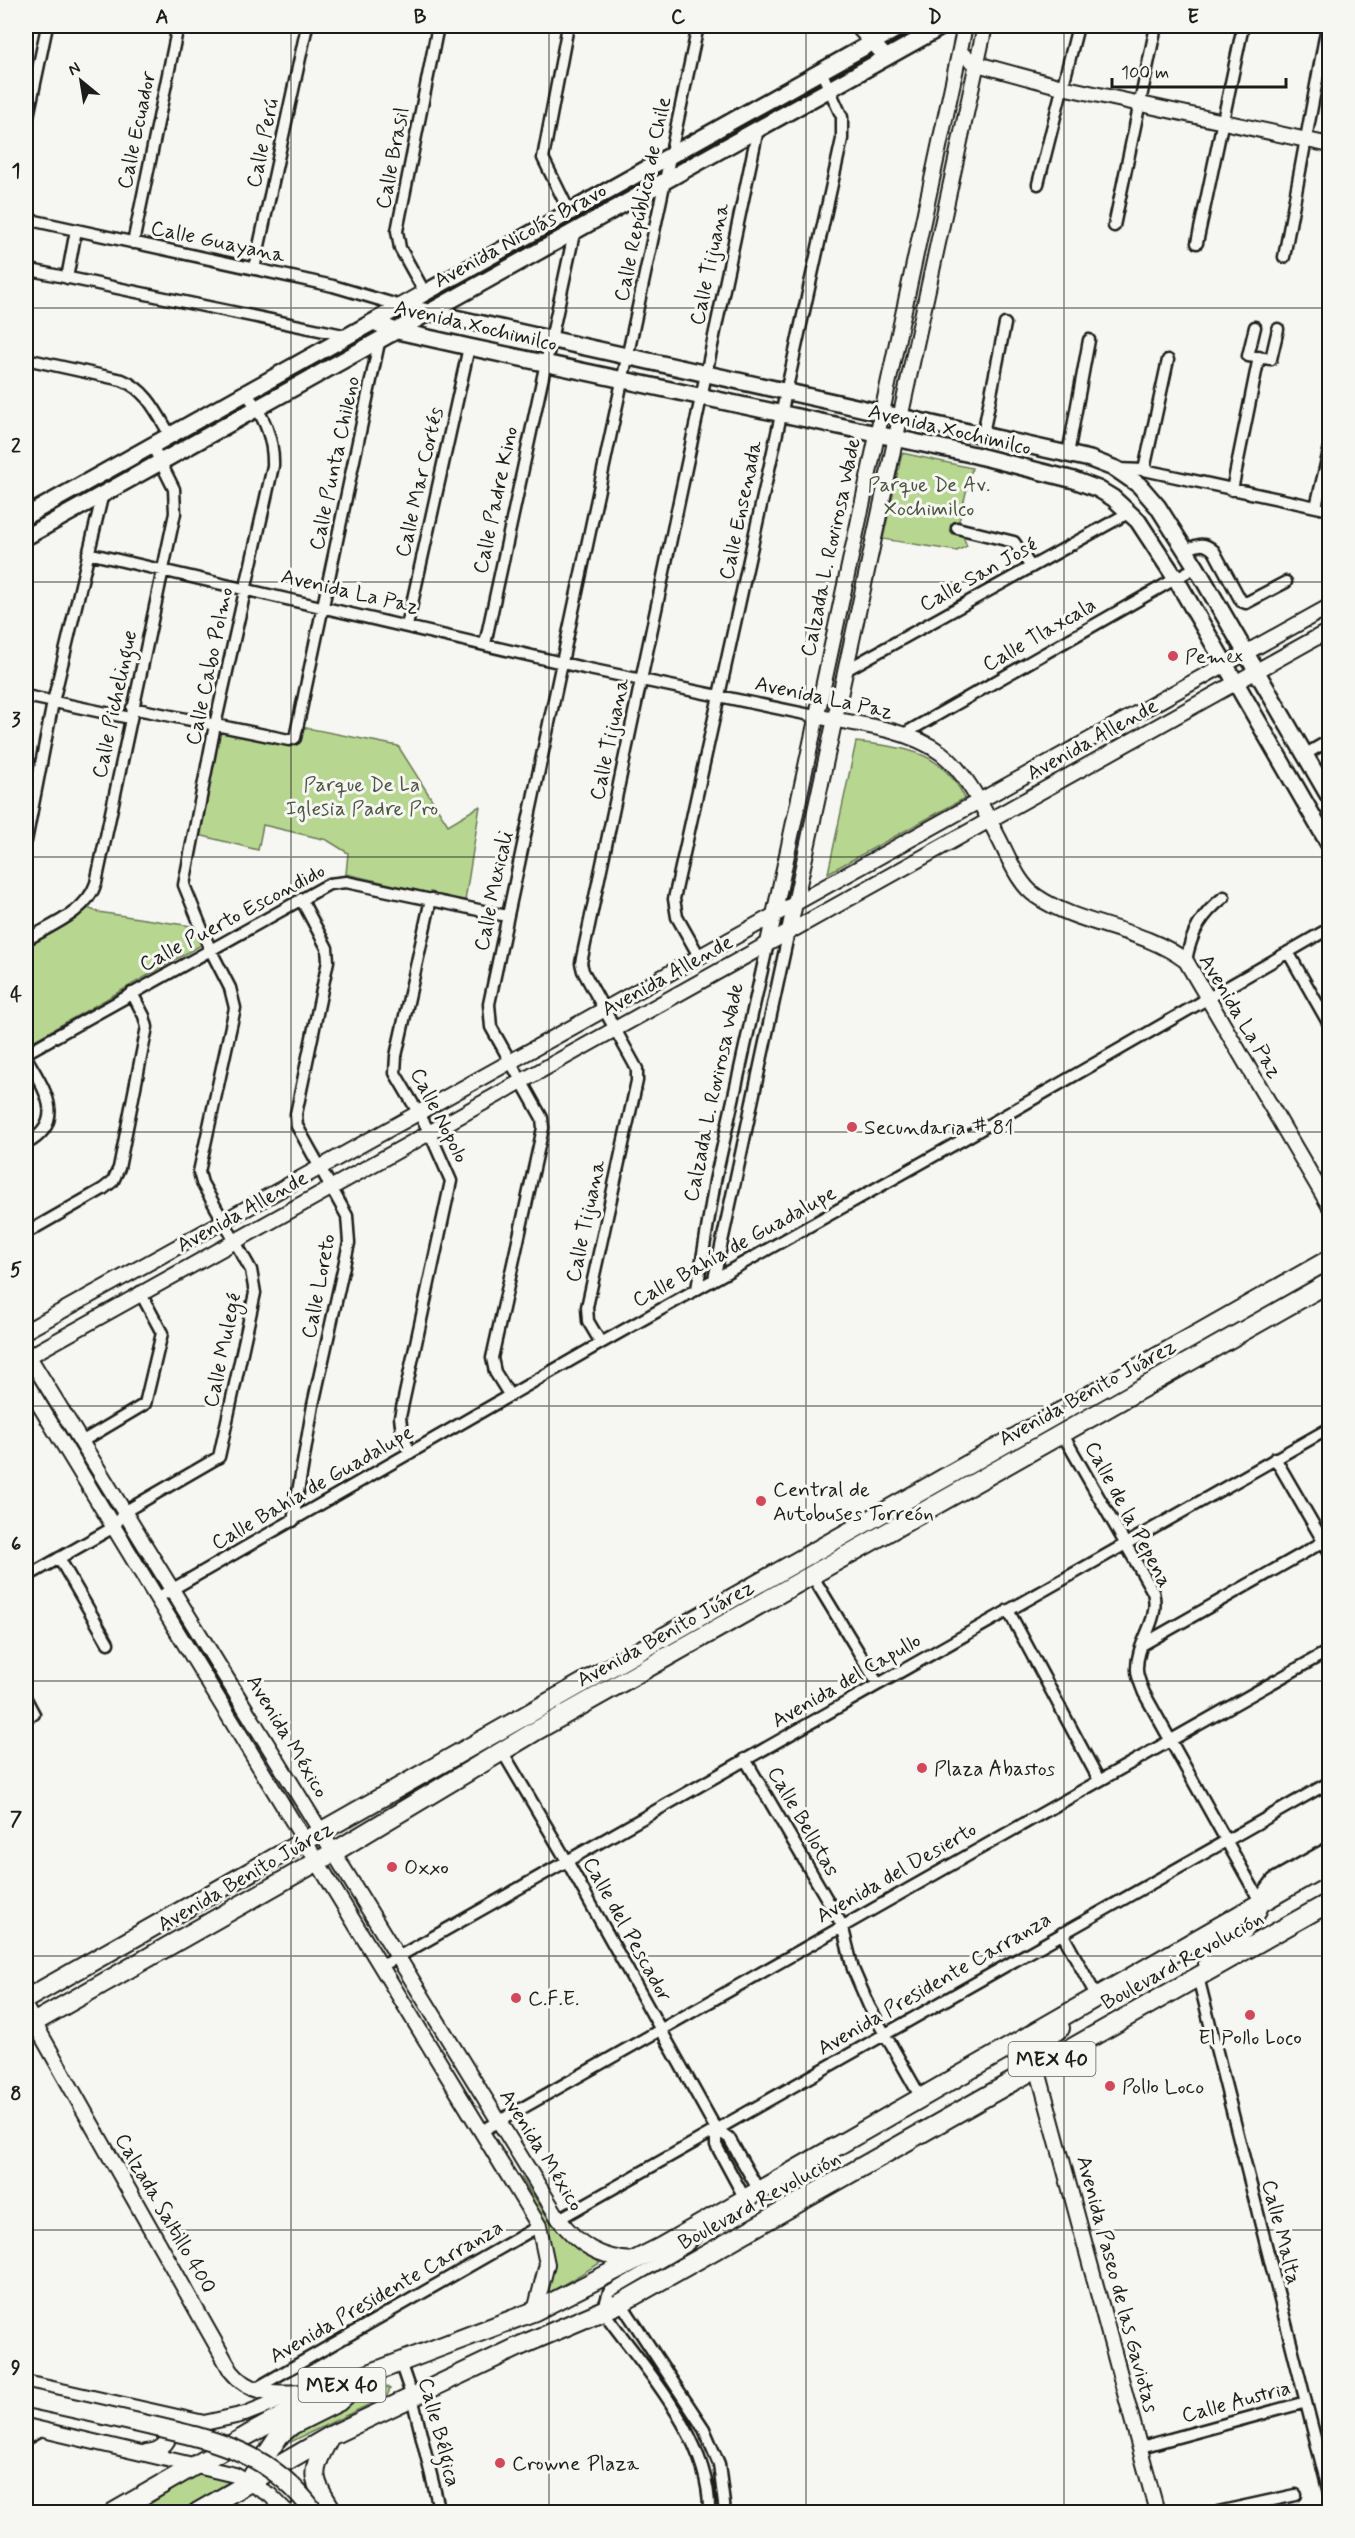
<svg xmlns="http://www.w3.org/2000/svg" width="1355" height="2538" font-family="Mynerve,sans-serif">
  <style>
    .green { fill: #b7d791; stroke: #6a7a56; stroke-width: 1.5 }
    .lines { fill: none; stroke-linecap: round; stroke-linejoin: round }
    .minor-casing { stroke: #1c1c1c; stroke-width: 15 }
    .tertiary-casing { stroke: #1c1c1c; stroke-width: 18 }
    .secondary-casing { stroke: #1c1c1c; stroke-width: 20 }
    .primary-casing { stroke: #1c1c1c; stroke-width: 22 }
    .minor { stroke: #f6f6f2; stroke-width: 10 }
    .tertiary { stroke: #f6f6f2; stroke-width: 14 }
    .secondary { stroke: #f6f6f2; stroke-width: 15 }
    .primary { stroke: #f6f6f2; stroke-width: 18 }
    .primary-bridge-casing { stroke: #1c1c1c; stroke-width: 22; stroke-linecap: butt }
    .primary-bridge { stroke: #f6f6f2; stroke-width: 18 }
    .grid { fill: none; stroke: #1c1c1c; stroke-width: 1.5; stroke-opacity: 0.55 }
    .poi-dot { fill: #d1495b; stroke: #f6f6f2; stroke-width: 2 }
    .labels { text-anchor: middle; stroke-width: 6; stroke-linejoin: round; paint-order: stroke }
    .shield { fill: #f6f6f2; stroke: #5d5d5c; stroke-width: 1.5 }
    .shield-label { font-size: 20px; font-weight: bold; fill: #1c1c1c }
    .street-label { font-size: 21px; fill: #1c1c1c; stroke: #f6f6f2 }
    .park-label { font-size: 21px; fill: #4a543f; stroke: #f6f6f2 }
    .poi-label { font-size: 21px; fill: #1c1c1c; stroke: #f6f6f2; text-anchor: start }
    .neatline { fill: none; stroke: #1c1c1c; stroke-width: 2 }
    .grid-label { font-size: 20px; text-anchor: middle; font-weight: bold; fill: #1c1c1c }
  </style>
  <rect width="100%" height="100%" fill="#f6f6f2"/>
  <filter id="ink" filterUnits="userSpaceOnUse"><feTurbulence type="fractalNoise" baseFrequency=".0167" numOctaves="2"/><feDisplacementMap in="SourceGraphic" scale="12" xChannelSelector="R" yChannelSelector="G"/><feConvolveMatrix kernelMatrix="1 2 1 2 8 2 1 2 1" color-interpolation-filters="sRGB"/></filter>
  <g filter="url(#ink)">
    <path class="green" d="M902,453L972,468L958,525L967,546L957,551L883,539Z
      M216,727L297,745L302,727L398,746L448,825L480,806L465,901L346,874L348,853L327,840L263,825L258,850L195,834Z
      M856,742C905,748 940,749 965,798L828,873Z
      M85,907L98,912L191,926L201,945L26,1045V941Z
      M521,2177L552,2224L568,2241L600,2263L549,2293L551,2250L547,2227Z
      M385,2386L390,2389L387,2396L280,2447L300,2425Z
      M199,2473L234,2479L179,2512H137Z"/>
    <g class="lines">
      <defs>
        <path id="minor" d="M568,26L543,158L569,211
          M26,126L47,26
          M1038,184L1078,26
          M26,219L333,286L401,306
          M1114,226L1156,26
          M133,243L178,26
          M1197,243L1243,26
          M1284,257L1327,26
          M26,269L348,336
          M254,269L307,26
          M67,278L76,230
          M425,293L400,248L397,231L438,26
          M1255,327L1248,356L1271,359L1278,329
          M26,359L122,380C147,390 157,413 170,435
          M983,434L1005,324
          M1068,454L1089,340
          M1116,469L1144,470L1330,510
          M1144,470L1168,360
          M1232,490L1259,357
          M1316,507L1330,447
          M957,528L1014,542L1031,567
          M1186,550C1198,545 1203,541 1214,551L1241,601L1246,603L1286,582
          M88,553L584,668L815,716
          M407,626L469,347
          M485,644L575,229
          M846,670L1130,512
          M26,696L130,718
          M132,708L289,740L295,738L380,338
          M902,735L1196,567
          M1304,755L1330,740
          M26,841L53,702L103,493
          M26,940C51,925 86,913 96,883L175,513L174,489L152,445
          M1288,952L1330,1026
          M699,956L677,917L674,899L842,139V117L821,71
          M1186,961C1191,933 1201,915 1224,897
          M26,1053L329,884L346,882L507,916
          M26,1057C43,1088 69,1121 26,1144
          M26,1233L103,1189L113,1181L119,1168L147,1027L144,1016L132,993
          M714,1279L789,931
          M697,1289L715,1181L768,943
          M601,1343L588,1321L587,1307L637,1081V1069L583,971L581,963L758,129
          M510,1396L495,1372L492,1358L543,1128L542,1118L491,1027L489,1004L698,26
          M1062,1433L1153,1592C1161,1622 1136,1641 1137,1670C1137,1677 1141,1685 1144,1693L1260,1901
          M81,1442L145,1404L162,1333L140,1292
          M410,1453L402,1433L400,1417L451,1181L429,1131L395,1073L396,1056L431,899
          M1275,1458L1330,1553
          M293,1521L313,1405L349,1243L347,1216L297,1126L296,1114L328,961L327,948L301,899
          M59,1558L108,1643
          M26,1577L114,1527L124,1512L219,1457L255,1293L251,1270L202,1183L199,1172L235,1008L230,988L210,949L184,885L215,725L273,466C274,439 263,414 246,393
          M813,1577L878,1684
          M157,1598L601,1343L964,1139L1330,928
          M1008,1610L1099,1780
          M1142,1645L1330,1538
          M26,1699L34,1714
          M502,1751L567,1861L716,2129L729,2138L758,2189
          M745,1759L842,1925L853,1969L869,2006L920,2096
          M1062,1933L1096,1995
          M382,1966L1330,1428
          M1198,1977L1330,2497
          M716,2129V2145L744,2197
          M482,2131L1330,1650
          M559,2219L1330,1782
          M703,2229L686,2247L609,2292L603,2311C644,2368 711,2439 709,2512
          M621,2303L704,2429L719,2464L725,2512
          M400,2362L412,2397L440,2512
          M253,2390L539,2226
          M26,2439L42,2430
          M1141,2447L1306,2402
          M1218,2512L1296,2495"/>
        <path id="tertiary" d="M857,26L886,57
          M960,53L977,64L1062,87L1330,145
          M815,716C855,724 907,728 941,753C966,772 983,808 997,835C1008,855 1017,883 1036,896C1081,927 1142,927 1186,961L1330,1207
          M789,931L985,26
          M768,943L965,26
          M26,1331L1330,606
          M26,1352L559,2219C578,2245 600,2258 633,2260
          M26,1358L1330,630
          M26,1383L539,2226L547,2264L535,2311
          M26,2008L231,2371C250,2395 272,2393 300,2392
          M1037,2067L1157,2512
          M26,2383L204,2423L245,2414L300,2392L329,2387
          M26,2426L235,2475L270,2495L287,2512
          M146,2452C163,2451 172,2440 170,2424"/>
        <path id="secondary" d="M401,306L1090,459L1116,469L1139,485L1158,507L1196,567L1330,798
          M374,322L393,330L469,347L975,455L1074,480L1098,489L1113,498L1138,521L1176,579L1330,846
          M26,516L902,26
          M26,537L943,26
          M1260,1901L1275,1881L1330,1850"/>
        <path id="primary" d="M1208,1963C1225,1942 1254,1930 1260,1901
          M26,1999L1330,1259
          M26,2027L334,1852L534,1732L1330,1282
          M1037,2067L1038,2045L1060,2028
          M330,2436C310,2474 310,2476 333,2512
          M253,2475L279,2436L292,2425L338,2402L359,2383
          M114,2512L248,2435L340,2385L535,2311L661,2247L1330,1863
          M198,2512L330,2436L522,2345L621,2303L1330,1902
          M297,2512L307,2504L323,2502"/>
      </defs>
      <use href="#minor" class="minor-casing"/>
      <use href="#tertiary" class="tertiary-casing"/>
      <use href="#secondary" class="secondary-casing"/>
      <use href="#primary" class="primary-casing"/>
      <use href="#minor" class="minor"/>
      <use href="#tertiary" class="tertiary"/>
      <use href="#secondary" class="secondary"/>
      <use href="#primary" class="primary"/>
      <defs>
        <path id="primary-bridge" d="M26,2398C65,2406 104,2415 143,2424C213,2440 269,2450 314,2512"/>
      </defs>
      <use href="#primary-bridge" class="primary-bridge-casing"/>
      <use href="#primary-bridge" class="primary-bridge"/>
    </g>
  </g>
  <path class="grid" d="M291,26V2512M549,26V2512M806,26V2512M1064,26V2512M26,308H1330M26,582H1330M26,857H1330M26,1132H1330M26,1406H1330M26,1681H1330M26,1956H1330M26,2230H1330"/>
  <g class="poi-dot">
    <circle cx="1173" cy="656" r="6"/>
    <circle cx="852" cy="1127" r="6"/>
    <circle cx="761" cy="1501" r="6"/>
    <circle cx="922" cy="1768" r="6"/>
    <circle cx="392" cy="1867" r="6"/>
    <circle cx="516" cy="1998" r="6"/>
    <circle cx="1250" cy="2015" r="6"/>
    <circle cx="1110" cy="2086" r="6"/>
    <circle cx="500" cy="2463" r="6"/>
  </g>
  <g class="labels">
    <g class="shield">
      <rect x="1008.5" y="2042" width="87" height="34" rx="4.5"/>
      <rect x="298.5" y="2368" width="87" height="34" rx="4.5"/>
    </g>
    <g class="shield-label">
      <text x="1052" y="2066">MEX 40</text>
      <text x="342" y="2392">MEX 40</text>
    </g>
    <g class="street-label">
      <text transform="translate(136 130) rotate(-78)" y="7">Calle Ecuador</text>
      <text transform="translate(262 143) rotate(-78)" y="7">Calle Perú</text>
      <text transform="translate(392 158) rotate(-79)" y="7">Calle Brasil</text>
      <text transform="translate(642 199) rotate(-78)" y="7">Calle República de Chile</text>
      <text transform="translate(520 235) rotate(-29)" y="7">Avenida Nicolás Bravo</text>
      <text transform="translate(218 241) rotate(12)" y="7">Calle Guayana</text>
      <text transform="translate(709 264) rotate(-78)" y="7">Calle Tijuana</text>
      <text transform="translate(476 325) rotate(13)" y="7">Avenida Xochimilco</text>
      <text transform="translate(950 429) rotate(13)" y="7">Avenida Xochimilco</text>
      <text transform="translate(334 463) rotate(-78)" y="7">Calle Punta Chileno</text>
      <text transform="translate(419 482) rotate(-77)" y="7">Calle Mar Cortés</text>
      <text transform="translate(495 500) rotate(-78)" y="7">Calle Padre Kino</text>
      <text transform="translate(740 510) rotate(-78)" y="7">Calle Ensenada</text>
      <text transform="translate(830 547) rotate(-78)" y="7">Calzada L. Rovirosa Wade</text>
      <text transform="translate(978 574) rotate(-29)" y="7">Calle San José</text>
      <text transform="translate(350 591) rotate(13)" y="7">Avenida La Paz</text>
      <text transform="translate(1039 634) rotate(-30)" y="7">Calle Tlaxcala</text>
      <text transform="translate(209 666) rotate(-78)" y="7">Calle Cabo Polmo</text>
      <text transform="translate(824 697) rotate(12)" y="7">Avenida La Paz</text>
      <text transform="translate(114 704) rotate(-78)" y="7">Calle Pichelingue</text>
      <text transform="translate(609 739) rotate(-78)" y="7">Calle Tijuana</text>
      <text transform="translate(1092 739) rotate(-29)" y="7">Avenida Allende</text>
      <text transform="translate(493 891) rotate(-78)" y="7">Calle Mexicali</text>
      <text transform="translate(232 917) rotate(-28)" y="7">Calle Puerto Escondido</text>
      <text transform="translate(667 975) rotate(-29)" y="7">Avenida Allende</text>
      <text transform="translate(1241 1016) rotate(59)" y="7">Avenida La Paz</text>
      <text transform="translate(713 1092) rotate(-78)" y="7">Calzada L. Rovirosa Wade</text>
      <text transform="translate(440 1115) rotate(63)" y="7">Calle Nopolo</text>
      <text transform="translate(242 1211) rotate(-29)" y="7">Avenida Allende</text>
      <text transform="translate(585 1221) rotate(-78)" y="7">Calle Tijuana</text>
      <text transform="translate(734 1246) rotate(-29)" y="7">Calle Bahía de Guadalupe</text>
      <text transform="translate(318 1286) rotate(-79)" y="7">Calle Loreto</text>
      <text transform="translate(222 1350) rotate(-78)" y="7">Calle Mulegé</text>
      <text transform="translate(1087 1392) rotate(-29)" y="7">Avenida Benito Juárez</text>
      <text transform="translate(312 1487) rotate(-30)" y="7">Calle Bahía de Guadalupe</text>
      <text transform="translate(1129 1514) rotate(62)" y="7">Calle de la Pepena</text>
      <text transform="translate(665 1633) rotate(-29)" y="7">Avenida Benito Juárez</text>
      <text transform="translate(846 1680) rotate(-30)" y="7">Avenida del Capullo</text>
      <text transform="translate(288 1736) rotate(59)" y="7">Avenida México</text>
      <text transform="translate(804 1821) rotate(60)" y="7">Calle Bellotas</text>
      <text transform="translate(896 1872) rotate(-30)" y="7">Avenida del Desierto</text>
      <text transform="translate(245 1876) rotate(-30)" y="7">Avenida Benito Juárez</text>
      <text transform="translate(628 1929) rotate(61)" y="7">Calle del Pescador</text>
      <text transform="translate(1182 1960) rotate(-29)" y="7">Boulevard Revolución</text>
      <text transform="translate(934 1983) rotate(-30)" y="7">Avenida Presidente Carranza</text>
      <text transform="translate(542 2150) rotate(58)" y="7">Avenida México</text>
      <text transform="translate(759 2200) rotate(-29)" y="7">Boulevard Revolución</text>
      <text transform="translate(166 2213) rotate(60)" y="7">Calzada Saltillo 400</text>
      <text transform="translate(1282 2232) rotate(76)" y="7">Calle Malta</text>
      <text transform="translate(1118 2284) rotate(75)" y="7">Avenida Paseo de las Gaviotas</text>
      <text transform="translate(386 2291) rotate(-30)" y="7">Avenida Presidente Carranza</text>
      <text transform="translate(1236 2401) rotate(-15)" y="7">Calle Austria</text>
      <text transform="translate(440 2432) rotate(75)" y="7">Calle Bélgica</text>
    </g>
    <g class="park-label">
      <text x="929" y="491">Parque De Av.<tspan x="929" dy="24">Xochimilco</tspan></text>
      <text x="362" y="791">Parque De La<tspan x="362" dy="24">Iglesia Padre Pro</tspan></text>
    </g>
    <g class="poi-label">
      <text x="1185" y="663">Pemex</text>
      <text x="864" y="1134">Secundaria # 81</text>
      <text x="773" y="1496">Central de<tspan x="773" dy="24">Autobuses Torreón</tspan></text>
      <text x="934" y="1775">Plaza Abastos</text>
      <text x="404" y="1874">Oxxo</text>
      <text x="528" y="2005">C.F.E.</text>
      <text x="1250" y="2044" text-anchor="middle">El Pollo Loco</text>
      <text x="1122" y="2093">Pollo Loco</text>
      <text x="512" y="2470">Crowne Plaza</text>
    </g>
  </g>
  <rect width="1355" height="2538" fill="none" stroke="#f6f6f2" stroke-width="66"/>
  <g transform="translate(81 81) rotate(330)" stroke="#f6f6f2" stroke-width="4.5" paint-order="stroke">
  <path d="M0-4.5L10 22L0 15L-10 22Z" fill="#1c1c1c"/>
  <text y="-9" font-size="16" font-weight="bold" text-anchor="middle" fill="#1c1c1c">N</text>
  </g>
  <path d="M1112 78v9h174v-9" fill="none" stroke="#1c1c1c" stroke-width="3"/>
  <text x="1121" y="78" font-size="18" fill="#1c1c1c" stroke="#f6f6f2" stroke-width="4.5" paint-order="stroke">100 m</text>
  <rect x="33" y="33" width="1289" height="2472" class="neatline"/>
  <g class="grid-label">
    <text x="162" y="23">A</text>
    <text x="420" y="23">B</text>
    <text x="678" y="23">C</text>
    <text x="935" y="23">D</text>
    <text x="1193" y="23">E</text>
    <text x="16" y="177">1</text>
    <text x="16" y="452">2</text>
    <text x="16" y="726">3</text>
    <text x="16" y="1001">4</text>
    <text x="16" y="1276">5</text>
    <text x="16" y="1550">6</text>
    <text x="16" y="1825">7</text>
    <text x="16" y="2100">8</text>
    <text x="16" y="2374">9</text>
  </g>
</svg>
